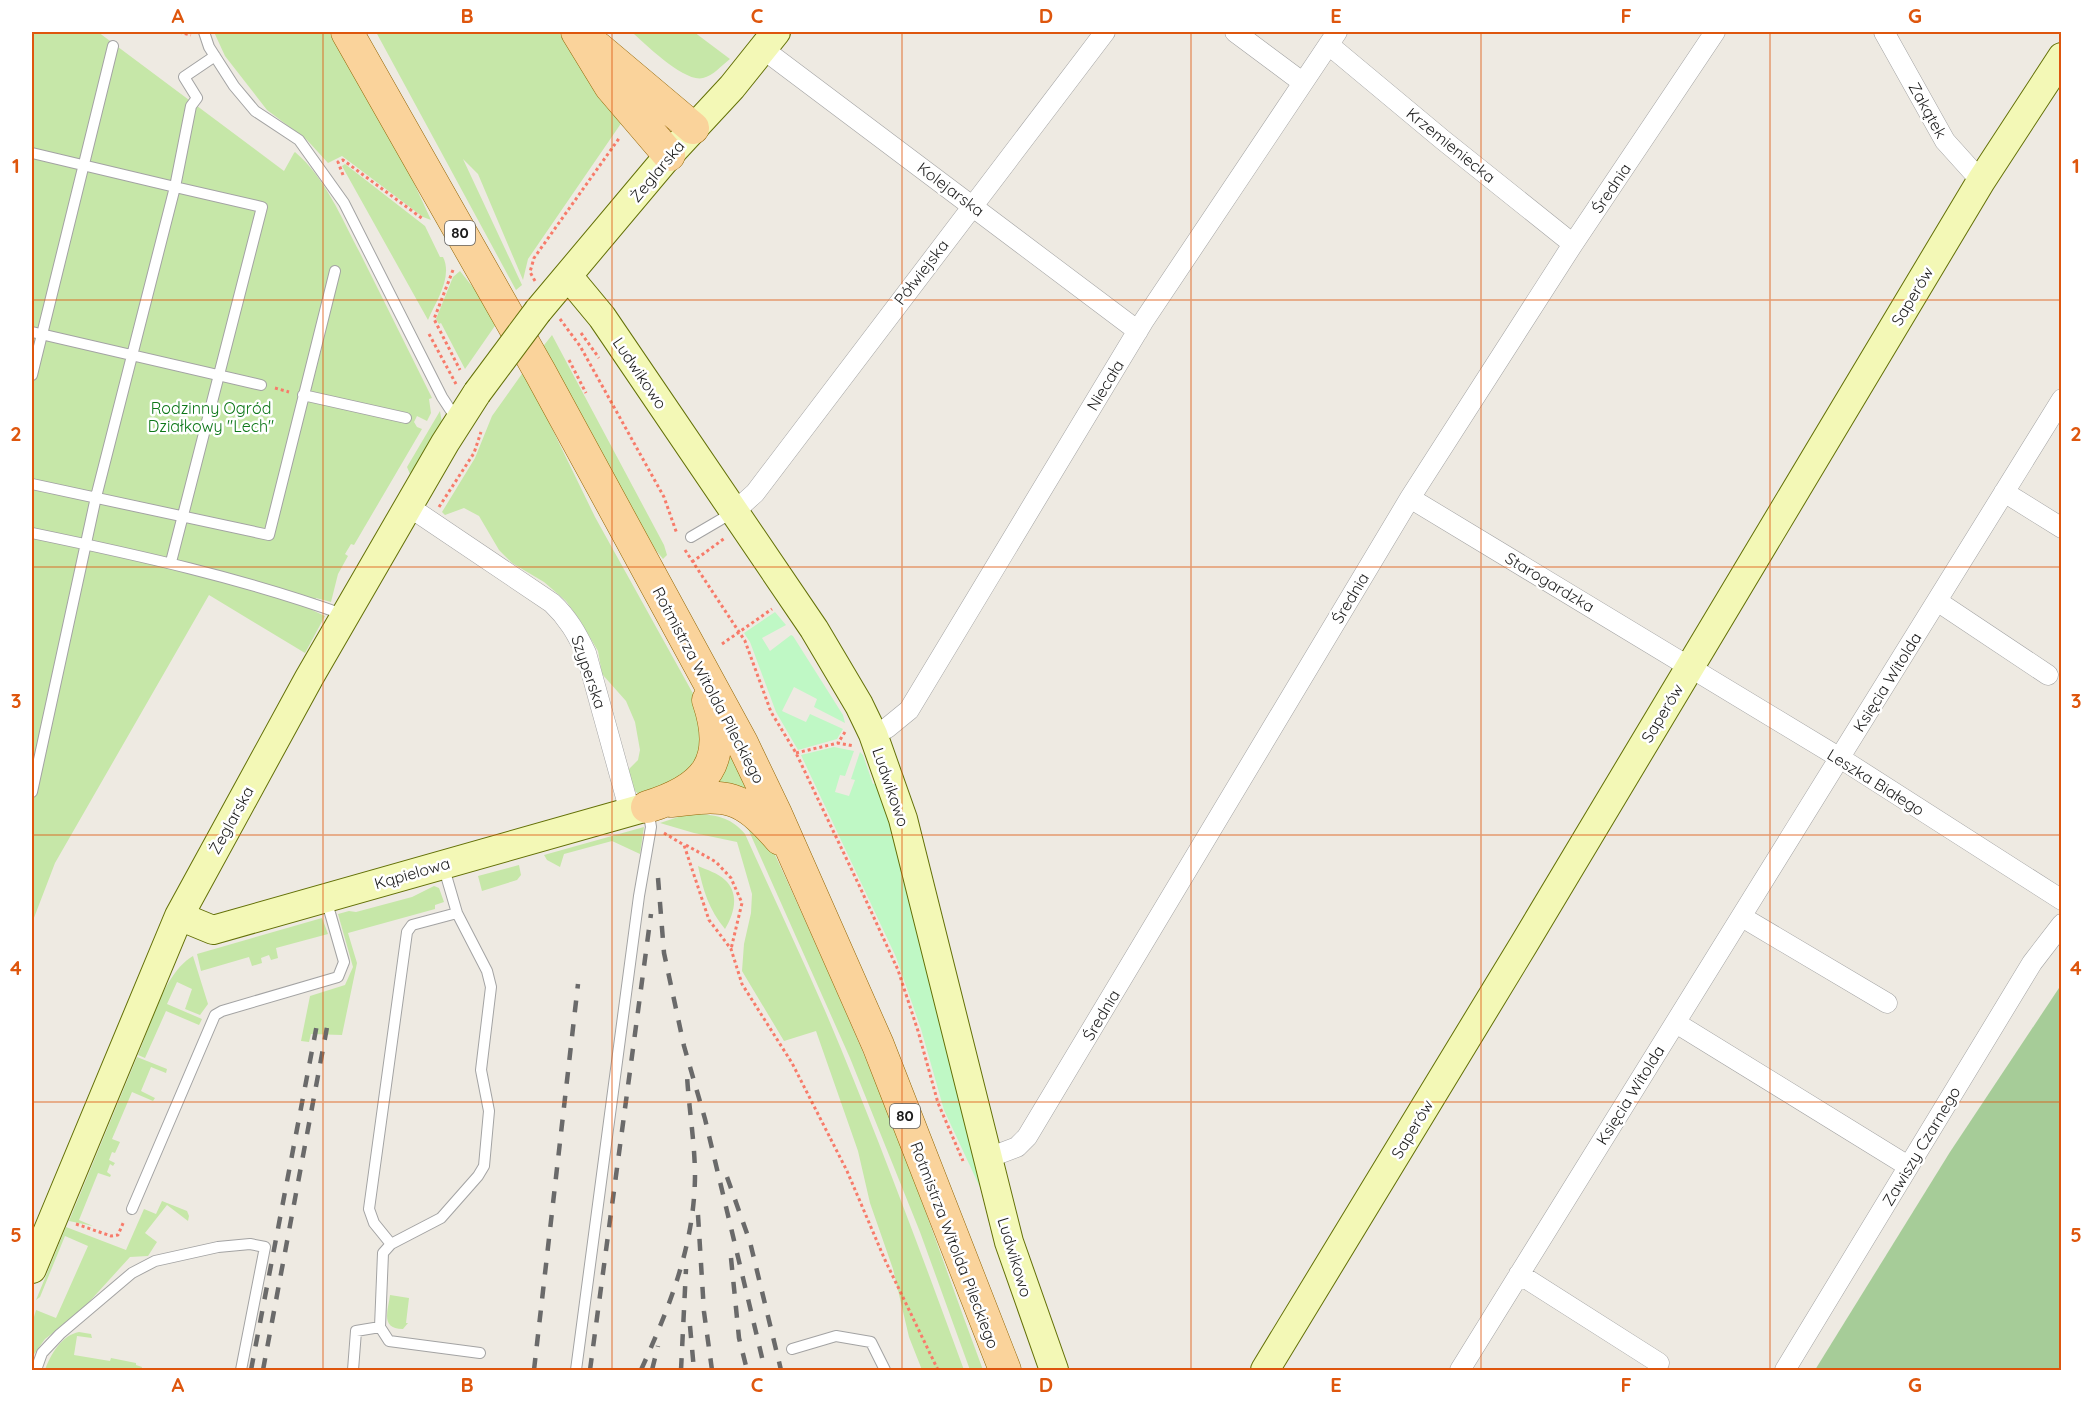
<svg xmlns="http://www.w3.org/2000/svg" width="2093" height="1402" font-family="Quicksand,sans-serif">
  <style>
    .grass { fill: #c6e7a8 }
    .forest { fill: #a6cc98 }
    .park { fill: #bff8c5 }
    .lines { fill: none; stroke-linecap: round; stroke-linejoin: round }
    .lane-casing { stroke: #a3a3a3; stroke-width: 12 }
    .street-casing { stroke: #a3a3a3; stroke-width: 21 }
    .secondary-casing { stroke: #637007; stroke-width: 30 }
    .primary-casing { stroke: #926503; stroke-width: 33 }
    .path { stroke: #f77b6a; stroke-width: 3; stroke-dasharray: 3 3; stroke-linecap: butt }
    .lane { stroke: #fff; stroke-width: 10 }
    .street { stroke: #fff; stroke-width: 20 }
    .secondary { stroke: #f3f8b6; stroke-width: 28 }
    .primary { stroke: #fad39b; stroke-width: 32 }
    .rail { stroke: #6a6a6a; stroke-width: 4.5; stroke-dasharray: 12 12; stroke-linecap: butt }
    .secondary-bridge-casing { stroke: #637007; stroke-width: 30; stroke-linecap: butt }
    .secondary-bridge { stroke: #f3f8b6; stroke-width: 28 }
    .grid { fill: none; stroke: #de560d; stroke-width: 1.5; stroke-opacity: 0.55 }
    .labels { text-anchor: middle; stroke-width: 5; stroke-linejoin: round; paint-order: stroke }
    .shield { fill: #fff; stroke: #606060; stroke-width: 1.5 }
    .shield-label { font-size: 15px; font-weight: bold; fill: #1c1c1c }
    .street-label { font-size: 16px; fill: #1c1c1c; stroke: #fff }
    .park-label { font-size: 16px; fill: #0d7718; stroke: #fff }
    .neatline { fill: none; stroke: #de560d; stroke-width: 2 }
    .grid-label { font-size: 20px; text-anchor: middle; font-weight: bold; fill: #de560d }
  </style>
  <rect width="100%" height="100%" fill="#eeeae2"/>
  <path class="grass" d="M32,32H98L284,171L294,153L295,152C325,177 342,219 360,253C384,301 408,349 432,398L429,399L431,413L427,421L417,416L414,422L417,427L422,429L354,545L351,544L345,554L348,556L338,574L331,602L316,598L312,610L325,616L305,653L209,595L55,863L32,923Z
    M214,32H329L407,168L431,220L423,217L342,156L328,163L307,140L267,110L225,56Z
    M376,32H558L617,103L622,122L528,259L523,280L478,174L463,159L522,285L516,290Z
    M632,32H694L730,59C722,65 713,76 703,78C685,83 645,44 632,32Z
    M345,164L425,226L440,257H443C453,277 436,301 428,320L342,166Z
    M460,271L499,320L465,369L441,323L439,324L436,319L453,277Z
    M552,335L664,545L667,555L663,559L639,529L541,349Z
    M524,371L595,517L706,717L699,769L643,797L632,789L627,771L638,760L640,750L635,722L626,701L602,674L598,651L579,619L566,601L544,582L512,563L499,550L479,516L464,508L445,515L442,512L475,458L492,416Z
    M440,411L442,423L414,476L410,474L407,467Z
    M726,747L757,798L711,788Z
    M703,803C733,805 756,817 770,844C817,946 863,1048 904,1153C931,1225 956,1298 983,1370H970L920,1232L850,1058L749,831C727,803 694,807 665,816L667,812Z
    M699,814C718,815 733,819 745,834C772,894 800,953 826,1013C876,1131 920,1250 964,1370H922L909,1337L893,1269L870,1203L858,1151L816,1031L784,1041L742,971L744,944L751,913L752,894L737,842L694,833L660,823L684,815Z
    M644,827L640,854L612,841L564,854L560,867L547,860L544,855Z
    M519,865L521,875L517,880L482,891L478,876Z
    M698,866C707,870 718,873 725,880C740,894 734,914 725,929C709,910 703,890 698,866Z
    M434,886L439,888L444,902L435,905V909L348,933L357,963L342,1035L311,1034L309,1042L301,1041L310,996L345,985L353,967L338,914L349,911L356,912L412,897Z
    M322,918L328,934L276,948L278,958L271,960L269,955L261,958L262,963L252,966L249,957L201,971L197,954Z
    M193,956L208,1004L200,1015L185,1009L192,989L177,982L167,1004L202,1019L199,1025L166,1011L145,1058L138,1055C151,1024 164,973 193,956Z
    M137,1057L167,1069L166,1073L151,1067L141,1091L155,1098L153,1101L132,1092L112,1139L120,1142L115,1153L112,1152L109,1160L115,1163L113,1166L110,1164L107,1172L111,1175L110,1177L98,1173L79,1220L93,1226L69,1221Z
    M162,1201L187,1211L189,1216L188,1221L167,1205L145,1233L157,1242L148,1256L130,1257L79,1313L45,1339L32,1357V1324L36,1310L56,1318L88,1246L65,1236L40,1297L36,1300L66,1227L126,1250L144,1209L156,1214Z
    M390,1295L409,1298L406,1323H408L403,1329C380,1329 388,1311 390,1295Z
    M79,1332L91,1334L92,1338L77,1336L74,1355L110,1361L111,1358L136,1363V1365L142,1367L141,1370H45C50,1355 62,1335 79,1332Z"/>
  <path class="forest" d="M2061,985V1370H1815L1950,1152Z"/>
  <path class="park" d="M775,612L786,625L762,638L770,651L791,635L793,636L843,715L845,723L814,707L817,699L794,687L782,711L806,722L810,714L843,729L837,739L798,750L776,712L750,642L744,633Z
    M834,747L854,751L845,776L840,775L835,792L849,796L855,780L851,779L860,752L863,755L873,784L881,782L984,1196L944,1110L921,1029L896,957L801,755Z"/>
  <g class="lines">
    <defs>
      <path id="lane" d="M204,32L209,47L234,86L255,111L299,140L344,203L442,397L457,420
        M32,153L175,187L191,106L197,98L184,77L215,56
        M32,332L261,385
        M32,375L113,46
        M303,395L406,418
        M32,484L269,535L335,271
        M32,533C138,555 242,578 345,615
        M691,537L732,513
        M32,792L96,497L175,187L262,207L171,562
        M443,865L457,913L487,971L491,987L481,1070L489,1111L484,1166L478,1176L441,1218L391,1244L383,1253L380,1327L389,1341L480,1353
        M132,1209L215,1015L222,1011L338,977L344,962L326,899
        M391,1244L374,1223L369,1209L407,932L412,925L457,913
        M792,1349L836,1336L871,1342L885,1370
        M36,1370L42,1353L60,1334L132,1273L155,1261L218,1247L250,1244L265,1247L241,1370
        M353,1370L356,1331L380,1327
        M576,1370L639,896L651,827L648,809"/>
      <path id="street" d="M1235,32L1302,82
        M1884,32L1945,141L1981,181
        M1329,45L1443,140L1573,244
        M763,49L1138,331
        M2004,492L2062,528
        M1410,498L1840,758L2062,900
        M408,506L552,603C568,618 577,634 586,653L630,812
        M735,511L755,493L1105,32
        M1937,601L2048,675
        M873,734L887,728L909,710L1143,322L1337,32
        M1742,917L1887,1003
        M1676,1023L1908,1166
        M988,1158L1017,1147L1027,1137L1410,498L1573,244L1715,32
        M1519,1274L1659,1363
        M1460,1370C1660,1046 1862,723 2062,399
        M1785,1370L2032,963L2062,924"/>
      <path id="secondary" d="M568,276L602,317L814,629L859,705L873,734L903,819L1009,1242L1054,1370
        M538,311L669,155L732,87L776,32
        M179,916L213,930L647,807
        M32,1269L179,916L309,678L445,443L477,393
        M1265,1370L1524,944L1981,181L2062,57"/>
      <path id="primary" d="M347,32L540,372L742,743L776,814L878,1045L1005,1370
        M577,32L610,86L669,155
        M598,48L693,128
        M671,801C728,794 741,794 780,839
        M647,807C706,789 729,762 708,700"/>
    </defs>
    <use href="#lane" class="lane-casing"/>
    <use href="#street" class="street-casing"/>
    <use href="#secondary" class="secondary-casing"/>
    <use href="#primary" class="primary-casing"/>
    <path class="path" d="M179,32L191,35
      M343,175L338,162L343,160L423,219
      M453,270L434,319L460,370
      M535,281L530,272L534,258L620,137
      M560,319L580,346L664,497L677,534
      M581,333L599,358
      M429,334L456,384
      M569,360L586,393
      M275,388L289,392
      M439,507L474,453L481,432
      M685,550L745,641L771,712L796,753L858,883L898,970L918,1031L938,1103L963,1161
      M692,562L725,538
      M722,644L772,609
      M845,732L838,743L854,746
      M796,753L838,743
      M664,833L684,845L709,920L731,949L742,984L792,1063L847,1171L885,1260L938,1370
      M686,845L716,862L731,878L742,903L731,949
      M76,1224L111,1236L118,1235L124,1221"/>
    <use href="#lane" class="lane"/>
    <use href="#street" class="street"/>
    <use href="#secondary" class="secondary"/>
    <use href="#primary" class="primary"/>
    <path class="rail" d="M658,878L664,953L684,1046L705,1119L765,1370
      M727,1177L750,1242L781,1370
      M698,1215L704,1312L712,1370
      M731,1258L739,1338L747,1370
      M690,1326L694,1370
      M251,1370L318,1019
      M263,1370L328,1022
      M534,1370L578,984
      M590,1370L651,914
      M641,1370C669,1308 694,1247 695,1177C695,1144 689,1109 687,1076
      M652,1370L658,1346
      M681,1370L686,1269"/>
    <defs>
      <path id="secondary-bridge" d="M477,393L538,311"/>
    </defs>
    <use href="#secondary-bridge" class="secondary-bridge-casing"/>
    <use href="#secondary-bridge" class="secondary-bridge"/>
  </g>
  <path class="grid" d="M323,32V1370M612,32V1370M902,32V1370M1191,32V1370M1481,32V1370M1770,32V1370M32,300H2062M32,567H2062M32,835H2062M32,1102H2062"/>
  <g class="labels">
    <g class="shield">
      <rect x="445" y="221" width="30" height="24" rx="4.5"/>
      <rect x="890" y="1104" width="30" height="24" rx="4.5"/>
    </g>
    <g class="shield-label">
      <text x="460" y="238">80</text>
      <text x="905" y="1121">80</text>
    </g>
    <g class="street-label">
      <text transform="translate(1928 110) rotate(61)" y="6">Zakątek</text>
      <text transform="translate(1451 145) rotate(39)" y="6">Krzemieniecka</text>
      <text transform="translate(657 171) rotate(-50)" y="6">Żeglarska</text>
      <text transform="translate(1611 188) rotate(-56)" y="6">Średnia</text>
      <text transform="translate(951 189) rotate(37)" y="6">Kolejarska</text>
      <text transform="translate(921 272) rotate(-52)" y="6">Półwiejska</text>
      <text transform="translate(1912 296) rotate(-59)" y="6">Saperów</text>
      <text transform="translate(640 373) rotate(56)" y="6">Ludwikowo</text>
      <text transform="translate(1105 385) rotate(-59)" y="6">Niecała</text>
      <text transform="translate(1550 582) rotate(31)" y="6">Starogardzka</text>
      <text transform="translate(1350 598) rotate(-59)" y="6">Średnia</text>
      <text transform="translate(589 672) rotate(71)" y="6">Szyperska</text>
      <text transform="translate(1887 682) rotate(-58)" y="6">Księcia Witolda</text>
      <text transform="translate(709 685) rotate(62)" y="6">Rotmistrza Witolda Pileckiego</text>
      <text transform="translate(1662 713) rotate(-59)" y="6">Saperów</text>
      <text transform="translate(1876 782) rotate(32)" y="6">Leszka Białego</text>
      <text transform="translate(891 787) rotate(71)" y="6">Ludwikowo</text>
      <text transform="translate(231 820) rotate(-61)" y="6">Żeglarska</text>
      <text transform="translate(412 873) rotate(-16)" y="6">Kąpielowa</text>
      <text transform="translate(1101 1015) rotate(-59)" y="6">Średnia</text>
      <text transform="translate(1630 1095) rotate(-58)" y="6">Księcia Witolda</text>
      <text transform="translate(1412 1129) rotate(-59)" y="6">Saperów</text>
      <text transform="translate(1921 1146) rotate(-59)" y="6">Zawiszy Czarnego</text>
      <text transform="translate(955 1245) rotate(69)" y="6">Rotmistrza Witolda Pileckiego</text>
      <text transform="translate(1015 1257) rotate(73)" y="6">Ludwikowo</text>
    </g>
    <g class="park-label">
      <text x="211" y="414">Rodzinny Ogród<tspan x="211" dy="18">Działkowy "Lech"</tspan></text>
    </g>
  </g>
  <rect width="2093" height="1402" fill="none" stroke="#ffffff" stroke-width="66"/>
  <rect x="33" y="33" width="2027" height="1336" class="neatline"/>
  <g class="grid-label">
    <text x="178" y="23">A</text>
    <text x="467" y="23">B</text>
    <text x="757" y="23">C</text>
    <text x="1046" y="23">D</text>
    <text x="1336" y="23">E</text>
    <text x="1626" y="23">F</text>
    <text x="1915" y="23">G</text>
    <text x="16" y="173">1</text>
    <text x="2076" y="173">1</text>
    <text x="16" y="441">2</text>
    <text x="2076" y="441">2</text>
    <text x="16" y="708">3</text>
    <text x="2076" y="708">3</text>
    <text x="16" y="975">4</text>
    <text x="2076" y="975">4</text>
    <text x="16" y="1242">5</text>
    <text x="2076" y="1242">5</text>
    <text x="178" y="1392">A</text>
    <text x="467" y="1392">B</text>
    <text x="757" y="1392">C</text>
    <text x="1046" y="1392">D</text>
    <text x="1336" y="1392">E</text>
    <text x="1626" y="1392">F</text>
    <text x="1915" y="1392">G</text>
  </g>
</svg>
